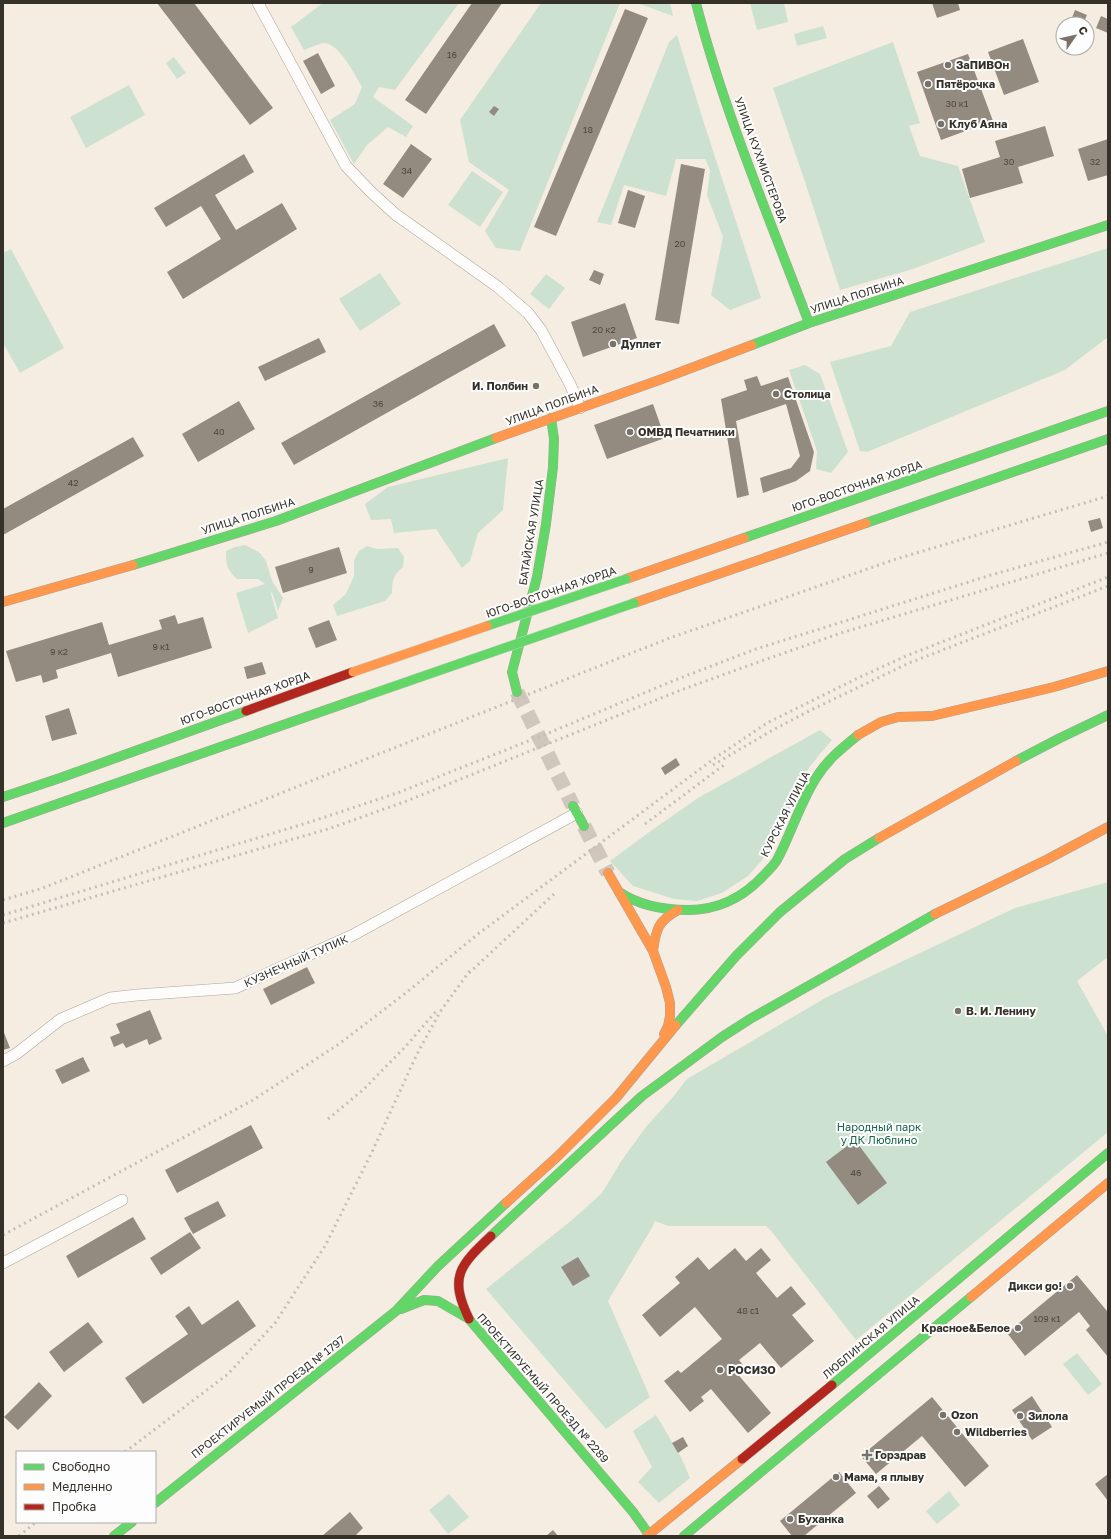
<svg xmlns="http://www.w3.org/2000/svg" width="1111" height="1539" font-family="'Golos Text',sans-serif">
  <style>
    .green { fill: #cde1d1 }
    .building { fill: #948b80 }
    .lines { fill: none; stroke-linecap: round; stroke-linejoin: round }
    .secondary-tunnel { stroke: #cfc7bc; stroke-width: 15; stroke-dasharray: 15 8; stroke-linecap: butt }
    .street-casing { stroke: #aaa49c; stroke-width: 12 }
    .fast-casing { stroke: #aaa49c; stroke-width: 10 }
    .slow-casing { stroke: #aaa49c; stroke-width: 10 }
    .jam-casing { stroke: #aaa49c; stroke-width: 10 }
    .street { stroke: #fefcfa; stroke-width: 11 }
    .fast { stroke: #63d668; stroke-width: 9 }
    .slow { stroke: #ff974d; stroke-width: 9 }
    .jam { stroke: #b3261e; stroke-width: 9 }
    .rail { stroke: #c2c0bd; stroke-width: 3; stroke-dasharray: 2 4; stroke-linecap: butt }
    .fast-bridge-casing { stroke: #cfcbc6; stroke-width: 10; stroke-linecap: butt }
    .slow-bridge-casing { stroke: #cfcbc6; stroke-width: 10; stroke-linecap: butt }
    .fast-bridge { stroke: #63d668; stroke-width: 9 }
    .slow-bridge { stroke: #ff974d; stroke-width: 9 }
    .poi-dot { fill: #787269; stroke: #fdfdfd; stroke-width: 1.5 }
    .labels { text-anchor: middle; stroke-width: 4; stroke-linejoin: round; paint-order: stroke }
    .number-label { font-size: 9px; fill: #4d473e }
    .poi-label { font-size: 11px; font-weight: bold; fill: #353028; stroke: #fdfdfd; text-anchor: start }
    .street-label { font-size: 11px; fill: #353028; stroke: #fdfdfd }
    .park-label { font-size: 11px; fill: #1a664b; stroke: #fdfdfd }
  </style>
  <rect width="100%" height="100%" fill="#f5ede1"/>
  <path class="green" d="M323,3H459L395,90L379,87L373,97L413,126L406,137L388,127L367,145L354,164L330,120L355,104L362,87C355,75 340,45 325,43C319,43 310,48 304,50L291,27Z
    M541,3H620L520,251L496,248L485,231L509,190L469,162L460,120Z
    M637,3H670L673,16Z
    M750,3H784L788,22L757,30Z
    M823,26L827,38L797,46L794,34Z
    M677,35L702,117L761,298L730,310L711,295L723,237L707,195L710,170L705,159H676L666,196L624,185L611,225L597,222L669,42Z
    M893,42L920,123L909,126L920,156L958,166L985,242L913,269L840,290L807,188L773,88Z
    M174,57L186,73L177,79L166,63Z
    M129,85L145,115L86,148L70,117Z
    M472,171L503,192L480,227L448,205Z
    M1108,248V337L1065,370L867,452L860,451L830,362L891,346L910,312Z
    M11,249L64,348L20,373L3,343V253Z
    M380,273L401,304L360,331L339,299Z
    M546,274L565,288L549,309L530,294Z
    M805,365L820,374L848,452L831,473L816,469L817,451L789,370Z
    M508,458L503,510L478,533L470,561L462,568L436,529L394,533L391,519L371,520L365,504L388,487Z
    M245,545L260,553L266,561L272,581L283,598L278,611L273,595L270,591L278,618L248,633L236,593L265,584L258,579H237C227,569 226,565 226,551L235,547Z
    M367,546L377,549L398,548L404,557L403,567C393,575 392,580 392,593L385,601L337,616L333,605L346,594L354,576V560L359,551Z
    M820,730L832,740L820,754L808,769L769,852L748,876L722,893L697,901L674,899L633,886L610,861L652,830L698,798Z
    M1108,882V957L1077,981L1108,1036V1132L856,1340L772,1232L766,1226H668L655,1221L653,1226L608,1301L650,1397L606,1429L486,1289L572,1220L602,1193L622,1160L646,1127L673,1097L687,1079L827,997L1015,908Z
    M1077,1353L1102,1384L1088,1395L1063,1364Z
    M656,1415L681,1457L690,1478L659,1503L638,1482L652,1467L633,1431Z
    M949,1491L960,1505L937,1524L926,1511Z
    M449,1494L469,1517L448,1534L429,1510Z"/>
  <path class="building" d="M157,3H194L273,108L250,125Z
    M472,3H502L426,114L405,100Z
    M932,3H958L960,10L937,18Z
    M625,9L648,18L556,236L534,227Z
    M1075,10L1087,15L1083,24L1070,23Z
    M1101,16L1108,19V33L1096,28Z
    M1023,39L1039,82L1004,95L988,52Z
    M318,53L335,86L321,94L303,61Z
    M968,54L993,121L941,140L917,72Z
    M494,106L499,109L494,116L489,112Z
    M1045,126L1054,156L1018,167L1023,183L970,198L962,169L1000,157L995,141Z
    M1108,139V175L1088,181L1078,149Z
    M411,144L432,159L403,198L383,184Z
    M244,154L254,172L215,195L236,230L282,203L297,229L183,299L167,272L221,239L201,206L166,227L154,208Z
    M681,164L705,169L679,324L655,320Z
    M628,190L645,196L635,228L618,223Z
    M594,270L604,274L600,285L589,280Z
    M625,303L637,338L583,357L571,322Z
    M494,324L506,346L294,465L281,443Z
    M319,338L326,352L265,381L258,367Z
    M757,376L761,386L788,377L814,452L810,471L796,481L763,493L760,478L791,468L800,456L786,404L736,421L749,495L737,498L721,399L747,390L744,380Z
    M239,401L255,429L198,462L182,434Z
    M653,404L665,438L607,459L594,425Z
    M133,437L144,456L3,535V509Z
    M1100,518L1103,528L1091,532L1088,521Z
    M339,547L347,573L283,593L275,567Z
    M175,615L178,624L203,617L212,648L118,677L111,653L56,670L58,678L43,683L41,675L16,682L6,651L102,622L109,645L162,629L159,620Z
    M329,620L337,640L316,648L308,628Z
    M262,662L266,674L247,679L244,667Z
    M69,708L77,734L52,741L45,716Z
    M676,758L680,765L665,775L661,768Z
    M307,967L315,983L271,1005L263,989Z
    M150,1010L162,1039L149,1045L147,1039L126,1048L123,1043L114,1047L110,1037L120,1033L116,1024Z
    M3,1030L10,1048L3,1050Z
    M83,1057L90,1071L62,1084L55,1070Z
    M251,1125L263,1148L177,1193L165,1170Z
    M855,1140L887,1183L858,1205L826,1162Z
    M218,1201L226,1216L193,1234L184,1218Z
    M133,1217L146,1239L78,1278L66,1256Z
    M190,1232L201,1248L161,1275L150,1258Z
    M735,1248L746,1261L761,1248L771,1260L756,1273L777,1298L791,1286L806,1304L792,1315L814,1341L781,1368L760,1343L739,1360L743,1365L735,1371L771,1413L748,1433L711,1389L701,1397L704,1401L690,1412L664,1381L678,1370L681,1373L722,1339L695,1307L660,1337L642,1315L680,1283L675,1277L698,1257L709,1270Z
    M578,1257L590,1276L573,1286L561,1267Z
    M1077,1275L1107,1311L1108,1310V1357L1086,1330L1090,1326L1079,1312L1025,1356L1007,1333Z
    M238,1300L256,1326L143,1404L125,1378L188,1334L175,1316L189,1306L202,1325Z
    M88,1322L103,1342L64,1372L49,1352Z
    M39,1382L52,1396L18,1430L4,1417Z
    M1032,1396L1052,1427L1032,1440L1012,1410Z
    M932,1397L989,1466L965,1487L922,1436L876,1474L861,1456Z
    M683,1437L688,1446L678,1453L672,1443Z
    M839,1472L856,1493L804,1536H792L780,1521Z
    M1108,1474V1501L1095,1484Z
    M879,1486L890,1499L878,1509L867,1496Z
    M350,1512L363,1528L355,1536H322Z
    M553,1530L558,1536H546Z"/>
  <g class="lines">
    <path class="secondary-tunnel" d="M517,692L573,806
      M584,826L608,873"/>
    <defs>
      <path id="street" d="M258,3L346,166L371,192L395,214L498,287L528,313L541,330L555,356L570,384L580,408
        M3,1061L16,1054L61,1019L110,998L137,995L235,988L353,935L577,813
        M3,1263L122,1200"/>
      <path id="fast" d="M696,3C724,112 769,217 809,323
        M752,345L809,323L1108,225
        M866,523L1108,439
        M744,538L1108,411
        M133,565L276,521L496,438
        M517,692L512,672L537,577L546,524L553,467L554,439L551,418
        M1016,761L1060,738L1108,715
        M3,797L60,778L246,711
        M573,806L584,826
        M3,823L363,697
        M619,892C640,906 663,910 688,910C720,910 744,897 765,874C769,870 774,865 777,860C791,834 800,803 816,778C827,760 842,748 858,735
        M676,1025L736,956L780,912L845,859L879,838
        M491,1236L642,1096L722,1037L750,1019L935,914
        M401,1309L424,1300L438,1301L469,1319L633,1512L650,1536
        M832,1385L1108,1153
        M155,1503L396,1311L438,1266L506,1203
        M114,1536L132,1522
        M684,1536L971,1297"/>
      <path id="slow" d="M496,438L662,379L752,345
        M626,579L744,538
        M3,602L133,565
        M634,603L866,523
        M858,735L881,722L898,717L932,716L1054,687L1108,671
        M879,838L1016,761
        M608,873L653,951L666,987L670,1003V1016L668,1026L664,1034
        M935,914L1048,859L1108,827
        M653,951C656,929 658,921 678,910
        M506,1203L558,1156L616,1098L676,1025
        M971,1297L1108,1183
        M647,1536L742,1459"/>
      <path id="jam" d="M246,711L353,672
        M469,1319C449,1277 459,1266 491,1236
        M742,1459L832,1385"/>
    </defs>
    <use href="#street" class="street-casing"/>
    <use href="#fast" class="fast-casing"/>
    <use href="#slow" class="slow-casing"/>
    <use href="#jam" class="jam-casing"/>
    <use href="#street" class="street"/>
    <use href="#fast" class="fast"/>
    <use href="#slow" class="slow"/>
    <use href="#jam" class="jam"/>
    <path class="rail" d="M713,765L771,731L811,710L909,663L1108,586
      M645,824L724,765
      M3,900L43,888L667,639L896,559L1108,496
      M3,915L310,822L400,792L551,732L675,680L756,649L991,575L1108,542
      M3,923L328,829L404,802L681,690L764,660L844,632L1108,553
      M469,973L554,894
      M328,1119L364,1089L406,1046L438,1009
      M3,1235L253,1100L339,1044L407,992L478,934L715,758L767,723L858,678L906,656L1108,577
      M125,1452L228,1374L275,1323L325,1246L372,1152L417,1054L440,1012L471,969
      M19,1536L36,1522"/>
    <defs>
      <path id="fast-bridge" d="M487,626L626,579
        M363,697L634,603"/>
      <path id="slow-bridge" d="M353,672L487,626"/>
    </defs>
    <use href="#fast-bridge" class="fast-bridge-casing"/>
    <use href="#slow-bridge" class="slow-bridge-casing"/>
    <use href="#fast-bridge" class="fast-bridge"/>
    <use href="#slow-bridge" class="slow-bridge"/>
  </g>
  <g class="poi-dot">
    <circle cx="948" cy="65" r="4"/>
    <circle cx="928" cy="84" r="4"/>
    <circle cx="941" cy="124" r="4"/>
    <circle cx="613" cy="344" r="4"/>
    <circle cx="536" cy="386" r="4"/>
    <circle cx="776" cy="394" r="4"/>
    <circle cx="630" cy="432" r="4"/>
    <circle cx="958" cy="1011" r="4"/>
    <circle cx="1070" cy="1286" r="4"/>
    <circle cx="1018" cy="1328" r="4"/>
    <circle cx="720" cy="1370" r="4"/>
    <circle cx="943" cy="1415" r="4"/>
    <circle cx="1020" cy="1416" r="4"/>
    <circle cx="957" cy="1432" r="4"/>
    <path d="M865 1449h4v4h4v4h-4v4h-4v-4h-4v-4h4z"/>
    <circle cx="836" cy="1477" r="4"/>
    <circle cx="790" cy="1519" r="4"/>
  </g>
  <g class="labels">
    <g class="number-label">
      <text x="452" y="58">16</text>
      <text x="957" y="107">30 к1</text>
      <text x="588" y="133">18</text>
      <text x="1009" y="165">30</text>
      <text x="1095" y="165">32</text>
      <text x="407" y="174">34</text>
      <text x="680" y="247">20</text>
      <text x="604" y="333">20 к2</text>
      <text x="378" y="407">36</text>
      <text x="219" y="435">40</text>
      <text x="73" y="486">42</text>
      <text x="311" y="573">9</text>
      <text x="161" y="650">9 к1</text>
      <text x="59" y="655">9 к2</text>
      <text x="856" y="1176">46</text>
      <text x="748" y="1314">48 с1</text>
      <text x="1047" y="1322">109 к1</text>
    </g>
    <g class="poi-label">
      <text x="956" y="69">ЗаПИВОн</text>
      <text x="936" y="88">Пятёрочка</text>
      <text x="949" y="128">Клуб Аяна</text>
      <text x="621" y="348">Дуплет</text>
      <text x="528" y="390" text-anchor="end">И. Полбин</text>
      <text x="784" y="398">Столица</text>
      <text x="638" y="436">ОМВД Печатники</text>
      <text x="966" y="1015">В. И. Ленину</text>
      <text x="1062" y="1290" text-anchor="end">Дикси go!</text>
      <text x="1010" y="1332" text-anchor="end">Красное&amp;Белое</text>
      <text x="728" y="1374">РОСИЗО</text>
      <text x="951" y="1419">Ozon</text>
      <text x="1028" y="1420">Зилола</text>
      <text x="965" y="1436">Wildberries</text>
      <text x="875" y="1459">Горздрав</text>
      <text x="844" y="1481">Мама, я плыву</text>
      <text x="798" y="1523">Буханка</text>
    </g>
    <g class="street-label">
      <text transform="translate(761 160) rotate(70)" y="4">УЛИЦА КУХМИСТЕРОВА</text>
      <text transform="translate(857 295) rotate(-18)" y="4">УЛИЦА ПОЛБИНА</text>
      <text transform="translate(552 405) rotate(-20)" y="4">УЛИЦА ПОЛБИНА</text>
      <text transform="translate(857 486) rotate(-19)" y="4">ЮГО-ВОСТОЧНАЯ ХОРДА</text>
      <text transform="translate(248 516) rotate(-18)" y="4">УЛИЦА ПОЛБИНА</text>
      <text transform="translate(531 532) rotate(-81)" y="4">БАТАЙСКАЯ УЛИЦА</text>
      <text transform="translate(551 592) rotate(-19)" y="4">ЮГО-ВОСТОЧНАЯ ХОРДА</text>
      <text transform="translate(245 698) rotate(-20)" y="4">ЮГО-ВОСТОЧНАЯ ХОРДА</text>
      <text transform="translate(785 814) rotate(-63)" y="4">КУРСКАЯ УЛИЦА</text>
      <text transform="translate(296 961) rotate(-24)" y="4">КУЗНЕЧНЫЙ ТУПИК</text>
      <text transform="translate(871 1337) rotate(-40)" y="4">ЛЮБЛИНСКАЯ УЛИЦА</text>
      <text transform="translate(543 1388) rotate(49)" y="4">ПРОЕКТИРУЕМЫЙ ПРОЕЗД № 2289</text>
      <text transform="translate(268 1397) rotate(-38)" y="4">ПРОЕКТИРУЕМЫЙ ПРОЕЗД № 1797</text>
    </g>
    <g class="park-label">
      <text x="879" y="1131">Народный парк<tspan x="879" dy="13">у ДК Люблино</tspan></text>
    </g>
  </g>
  <rect width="1111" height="1539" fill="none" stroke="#353028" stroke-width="8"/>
  <rect x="16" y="1451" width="140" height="72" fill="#fdfdfd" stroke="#adaba8"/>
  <rect x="24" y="1464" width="20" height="6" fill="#63d668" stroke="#adaba8"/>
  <text x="52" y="1471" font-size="12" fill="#353028">Свободно</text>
  <rect x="24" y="1484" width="20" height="6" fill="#ff974d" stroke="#adaba8"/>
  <text x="52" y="1491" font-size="12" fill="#353028">Медленно</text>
  <rect x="24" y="1504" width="20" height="6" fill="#b3261e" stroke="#adaba8"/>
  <text x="52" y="1511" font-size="12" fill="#353028">Пробка</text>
  <g transform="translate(1075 36) rotate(56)"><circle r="19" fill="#fdfdfd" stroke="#adaba8"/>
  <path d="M0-3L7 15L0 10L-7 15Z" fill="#787269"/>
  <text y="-6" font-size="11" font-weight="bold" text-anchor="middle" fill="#353028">С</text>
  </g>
</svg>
